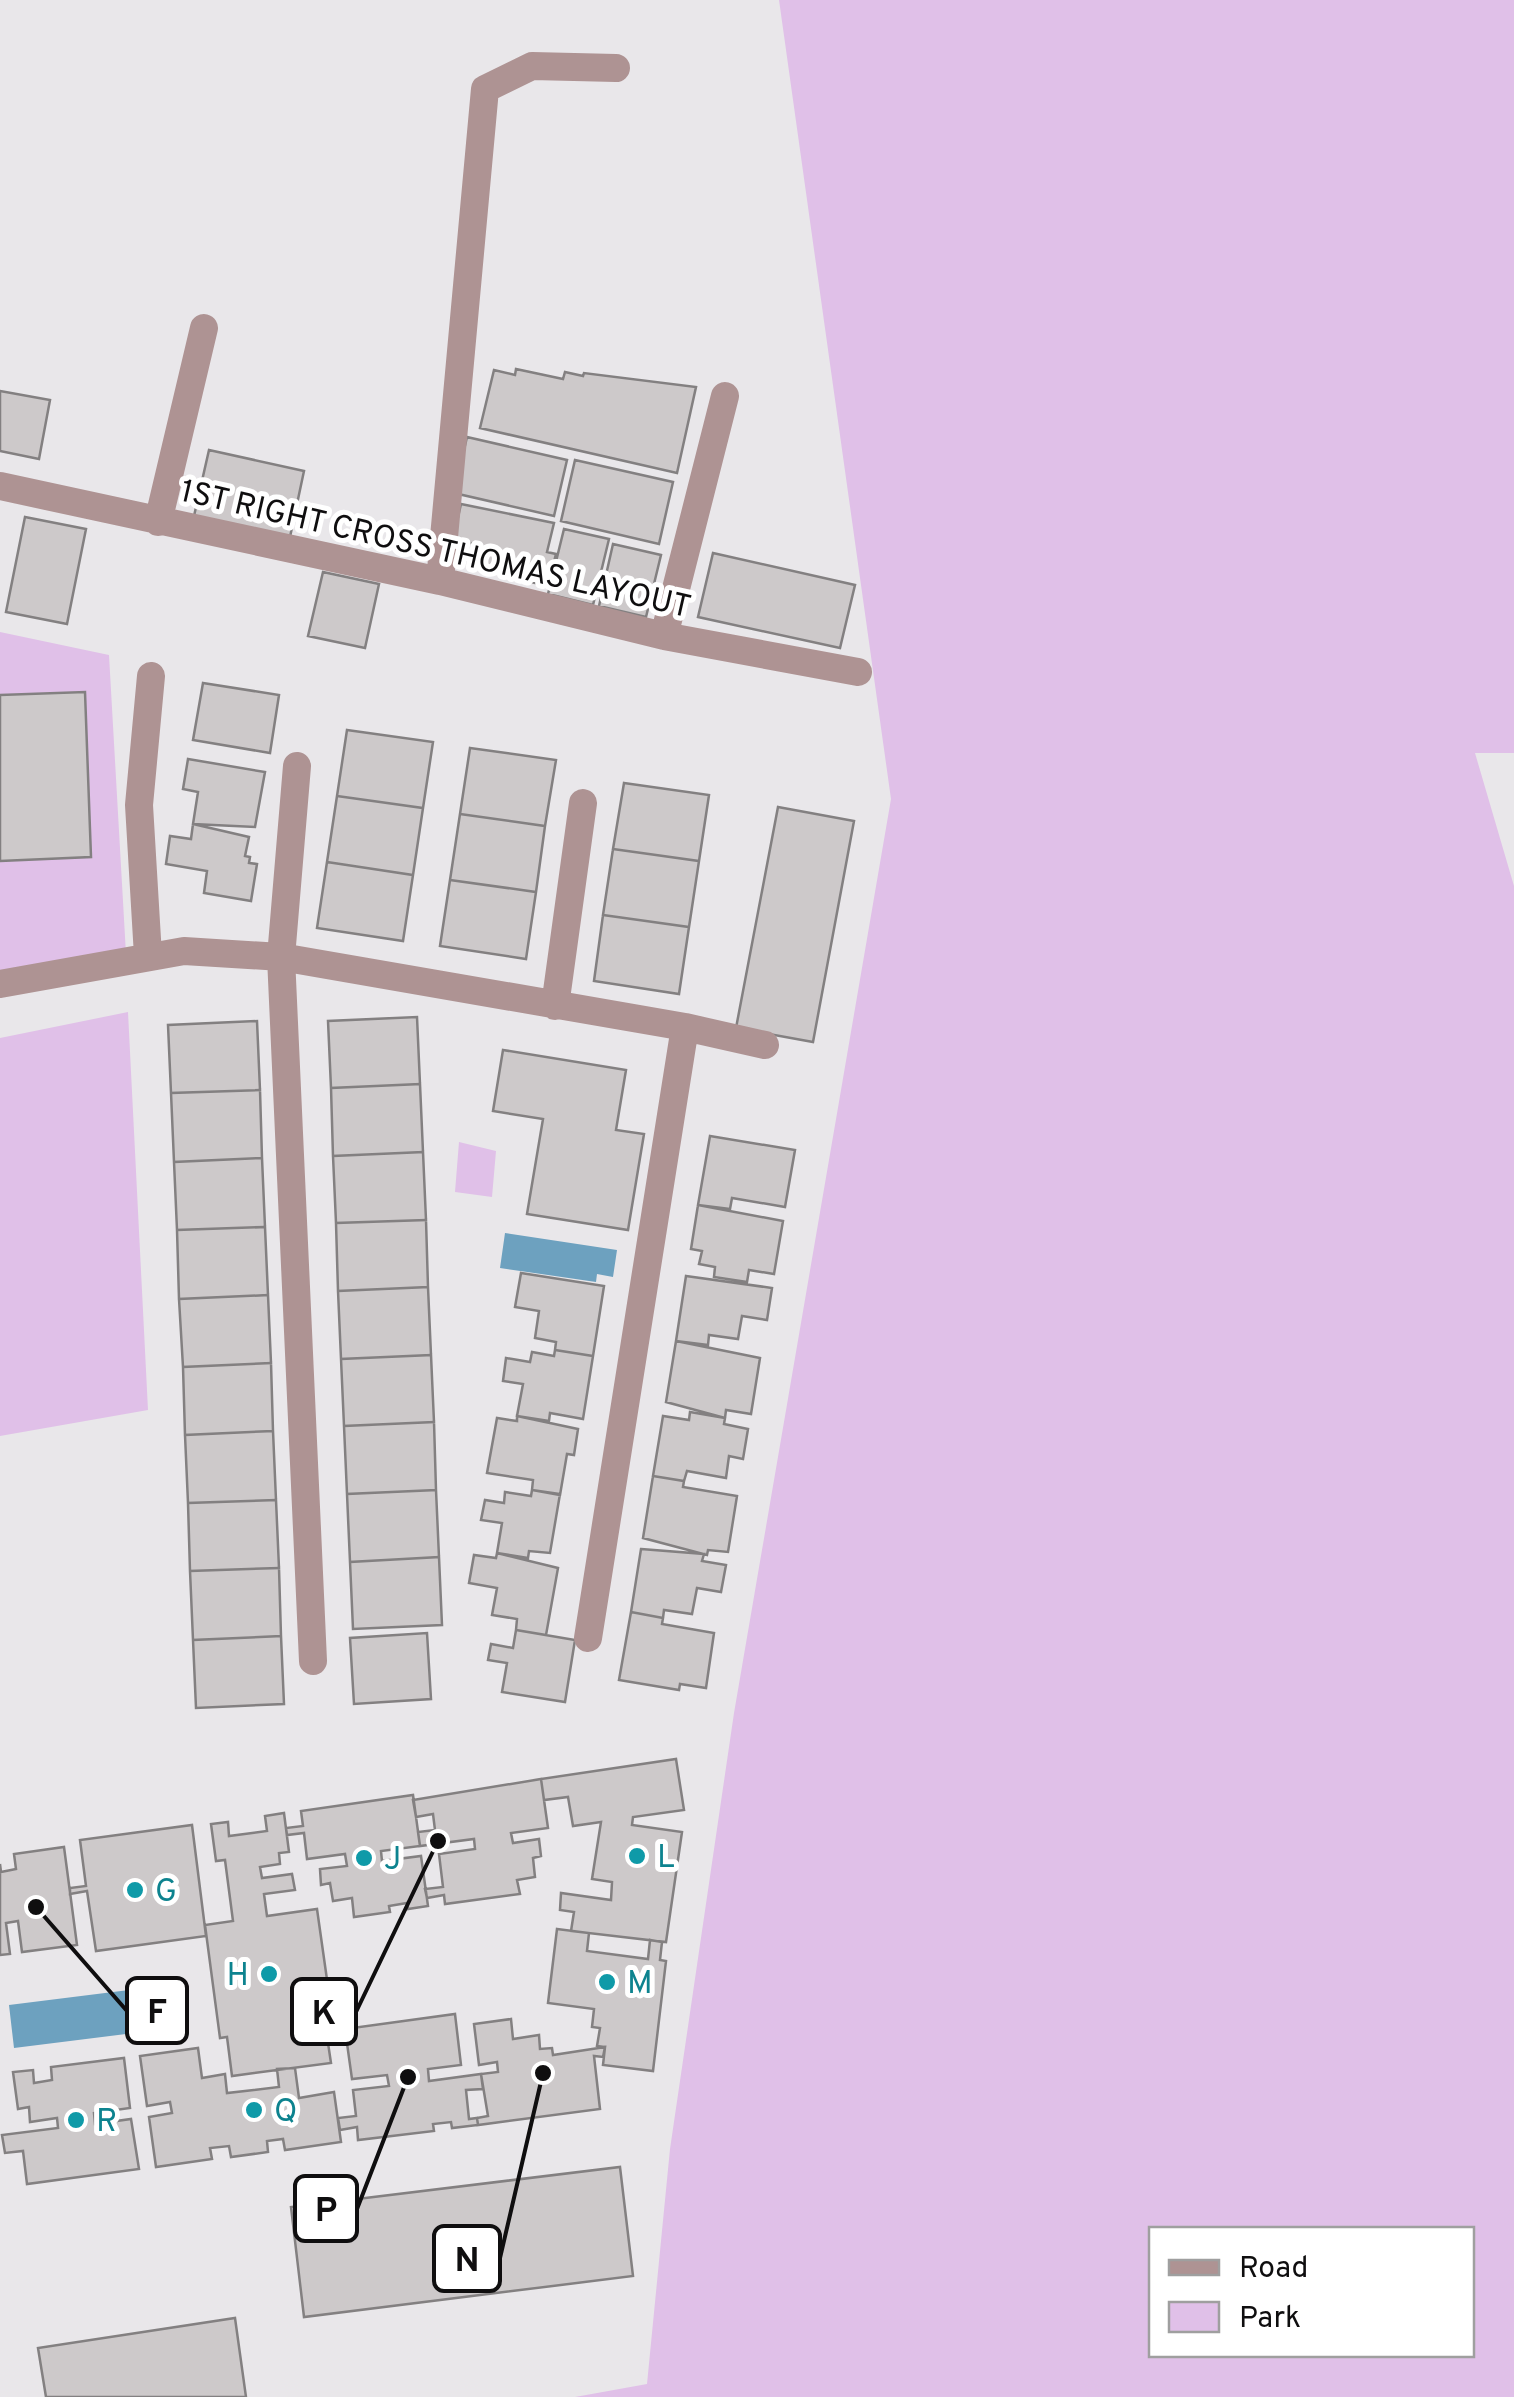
<svg xmlns="http://www.w3.org/2000/svg" width="1514" height="2397" font-family="Overpass,sans-serif">
  <style>
    .green { fill: #e0c0e8; fill-rule: evenodd }
    .water { fill: #6da1bf }
    .building { fill: #cdc9ca; stroke: #838081; stroke-width: 2.5 }
    .lines { fill: none; stroke-linecap: round; stroke-linejoin: round }
    .minor { stroke: #ae9393; stroke-width: 28 }
    .culture-dot { fill: #0f9aa8; stroke: #fff; stroke-width: 4 }
    .labels { text-anchor: middle; stroke-width: 10; stroke-linejoin: round; paint-order: stroke }
    .street-label { font-size: 32px; fill: #0f0e0f; stroke: #fff }
    .culture-label { font-size: 32px; fill: #0d838f; stroke: #fff; text-anchor: start }
    .leader { fill: none; stroke: #0f0e0f; stroke-width: 4 }
    .callout-dot { fill: #0f0e0f; stroke: #fff; stroke-width: 4 }
    .callout { fill: #fff; stroke: #0f0e0f; stroke-width: 4 }
    .callout-label { font-size: 35px; text-anchor: middle; font-weight: bold; fill: #0f0e0f }
  </style>
  <rect width="100%" height="100%" fill="#e9e7ea"/>
  <path class="green" d="M779,0H1514V753H1475L1514,886V2397H575L647,2384L670,2149L734,1713L891,799ZM1152,2230H1472V2354H1152Z
    M0,632L109,655L126,954L0,977Z
    M128,1012L148,1410L0,1436V1038Z
    M459,1142L496,1151L492,1197L455,1192Z"/>
  <path class="water" d="M505,1233L617,1250L613,1277L597,1274L596,1282L500,1268Z
    M129,1990L134,2033L14,2048L9,2005Z"/>
  <path class="building" d="M516,369L563,379L565,372L583,376L584,373L696,387L677,473L480,428L494,370L515,375Z
    M0,391L50,400L39,459L0,451Z
    M467,437L567,460L554,516L454,493Z
    M209,450L304,471L290,537L194,516Z
    M575,460L673,482L659,544L561,521Z
    M461,504L554,523L547,552L556,554L552,569L538,566L535,583L506,576L508,570L471,562L475,544L453,539Z
    M25,517L86,529L67,624L6,612Z
    M564,529L609,539L593,605L548,594Z
    M613,544L661,555L646,617L599,606Z
    M713,553L855,585L840,648L698,617Z
    M323,572L379,584L365,648L308,636Z
    M203,683L279,695L270,753L193,740Z
    M85,692L91,857L0,861V695Z
    M347,730L433,742L423,808L337,796Z
    M470,748L556,760L545,826L460,814Z
    M188,759L265,772L255,827L193,824L198,792L183,789Z
    M624,783L709,795L699,861L613,849Z
    M337,796L423,808L413,875L327,862Z
    M778,807L854,821L813,1042L736,1028Z
    M460,814L545,826L536,892L450,880Z
    M193,824L249,837L245,856L250,857L249,863L257,864L251,901L204,893L207,871L166,864L170,836L191,839Z
    M613,849L699,861L689,927L603,915Z
    M327,862L413,875L403,941L317,928Z
    M450,880L536,892L526,959L440,946Z
    M603,915L689,927L679,994L594,981Z
    M417,1017L420,1084L331,1088L328,1021Z
    M257,1021L260,1090L171,1093L168,1025Z
    M503,1050L626,1070L616,1130L644,1134L628,1230L527,1214L543,1119L493,1111Z
    M420,1084L423,1152L333,1156L331,1088Z
    M260,1090L262,1158L174,1162L171,1093Z
    M710,1136L795,1150L785,1207L732,1198L730,1209L698,1205Z
    M423,1152L426,1220L336,1223L333,1156Z
    M262,1158L265,1227L177,1230L174,1162Z
    M698,1205L783,1221L774,1274L749,1270L747,1282L714,1277L715,1267L699,1264L702,1251L691,1249Z
    M426,1220L428,1287L338,1291L336,1223Z
    M265,1227L268,1295L179,1299L177,1230Z
    M521,1273L604,1286L593,1356L555,1350L556,1342L535,1338L539,1311L515,1307Z
    M686,1276L772,1288L767,1320L742,1316L738,1339L709,1335L708,1345L676,1341Z
    M428,1287L431,1355L341,1359L338,1291Z
    M268,1295L271,1363L183,1367L179,1299Z
    M676,1341L760,1358L751,1414L726,1410L725,1418L666,1402Z
    M555,1350L593,1356L583,1419L550,1413L549,1421L517,1416L523,1384L503,1381L506,1358L530,1362L532,1352L554,1356Z
    M431,1355L434,1422L344,1426L341,1359Z
    M271,1363L273,1431L185,1435L183,1367Z
    M690,1412L725,1418L724,1424L748,1429L743,1459L729,1456L726,1478L687,1471L684,1481L653,1476L663,1416L689,1420Z
    M517,1416L578,1429L574,1455L567,1454L560,1495L532,1490L533,1480L487,1473L497,1418L517,1421Z
    M434,1422L436,1490L347,1494L344,1426Z
    M273,1431L276,1500L188,1503L185,1435Z
    M653,1476L684,1481L683,1487L737,1496L728,1552L708,1550L707,1555L643,1538Z
    M436,1490L439,1557L350,1562L347,1494Z
    M532,1490L560,1494L550,1553L529,1551L528,1558L497,1553L502,1523L481,1520L485,1500L504,1503L505,1492L531,1496Z
    M276,1500L279,1568L190,1571L188,1503Z
    M641,1549L704,1554L702,1561L726,1565L721,1592L697,1588L692,1614L664,1610L663,1618L631,1612Z
    M497,1553L558,1568L546,1635L516,1630L517,1619L492,1615L497,1588L469,1583L474,1555L496,1558Z
    M439,1557L442,1625L353,1629L350,1562Z
    M279,1568L281,1636L193,1640L190,1571Z
    M631,1612L663,1618L662,1624L714,1633L706,1688L680,1684L679,1690L619,1680Z
    M516,1630L575,1640L565,1702L502,1692L507,1663L488,1660L491,1644L513,1648Z
    M427,1633L431,1699L354,1704L350,1638Z
    M281,1636L284,1704L196,1708L193,1640Z
    M676,1759L684,1810L633,1817L632,1825L682,1832L666,1942L571,1931L574,1912L560,1910L561,1893L611,1900L612,1882L592,1879L601,1822L573,1826L568,1797L544,1800L541,1779Z
    M541,1779L548,1828L511,1833L513,1843L539,1839L541,1856L533,1858L535,1877L517,1880L520,1894L445,1904L444,1895L427,1898L425,1889L443,1887L439,1854L475,1849L474,1839L420,1846L418,1832L435,1830L433,1814L416,1817L413,1800Z
    M413,1795L420,1846L381,1851L382,1861L421,1856L428,1906L408,1909L407,1903L389,1906L390,1912L354,1917L352,1898L333,1901L330,1883L321,1885L320,1869L347,1866L345,1854L307,1859L304,1833L287,1835L286,1828L303,1826L301,1811Z
    M284,1813L289,1852L279,1853L280,1864L260,1867L262,1878L292,1874L295,1890L264,1894L267,1916L317,1909L333,2022L325,2023L331,2063L232,2076L227,2037L220,2038L205,1925L233,1921L225,1860L216,1861L211,1824L228,1822L229,1836L267,1831L265,1816Z
    M192,1825L206,1936L96,1951L87,1891L70,1894V1888L86,1886L80,1840Z
    M64,1847L77,1945L22,1952L18,1921L6,1923L10,1954L0,1955V1864L1,1872L16,1869L14,1854Z
    M557,1929L589,1933L587,1951L648,1959L650,1940L662,1942L660,1960L666,1961L653,2071L603,2065L605,2047L597,2046L600,2028L592,2027L594,2009L548,2003Z
    M455,2014L461,2065L428,2069L429,2081L481,2074L483,2089L466,2090L469,2119L477,2118L478,2125L452,2128L451,2122L433,2124L434,2131L358,2140L357,2127L340,2130L338,2118L356,2116L353,2090L389,2086L387,2075L352,2079L345,2029Z
    M511,2019L513,2039L539,2035L540,2049L552,2048L553,2055L605,2047L603,2057L594,2056L600,2109L478,2125L477,2118L488,2116L481,2074L498,2072L497,2062L479,2065L474,2024Z
    M198,2048L202,2078L225,2074L227,2093L279,2087L277,2069L295,2068L299,2098L334,2092L341,2142L285,2150L283,2139L267,2141L268,2152L231,2157L229,2146L210,2148L212,2159L156,2167L149,2117L172,2113L170,2102L147,2106L140,2056Z
    M124,2058L130,2108L94,2113L95,2124L131,2119L139,2169L27,2184L23,2151L5,2153L2,2135L58,2128L57,2118L30,2122L29,2107L18,2109L13,2072L33,2070L34,2083L52,2080L51,2067Z
    M620,2167L633,2276L304,2317L291,2207Z
    M235,2318L246,2397H46L38,2348Z"/>
  <g class="lines">
    <path class="minor" d="M0,486L440,581L664,636L858,672
      M158,522L204,328
      M440,581L485,89L532,66L616,68
      M664,636L725,396
      M297,766L281,957L313,1661
      M148,956L139,805L151,676
      M0,984L184,951L281,957L685,1027L765,1045
      M555,1006L583,803
      M588,1638L685,1027"/>
  </g>
  <g class="culture-dot">
    <circle cx="637" cy="1856" r="10"/>
    <circle cx="364" cy="1858" r="10"/>
    <circle cx="135" cy="1890" r="10"/>
    <circle cx="269" cy="1974" r="10"/>
    <circle cx="607" cy="1982" r="10"/>
    <circle cx="254" cy="2110" r="10"/>
    <circle cx="76" cy="2120" r="10"/>
  </g>
  <g class="labels">
    <g class="street-label">
      <text transform="translate(436 548) rotate(13)" y="11">1ST RIGHT CROSS THOMAS LAYOUT</text>
    </g>
    <g class="culture-label">
      <text x="657" y="1867">L</text>
      <text x="384" y="1869">J</text>
      <text x="155" y="1901">G</text>
      <text x="249" y="1985" text-anchor="end">H</text>
      <text x="627" y="1993">M</text>
      <text x="274" y="2121">Q</text>
      <text x="96" y="2131">R</text>
    </g>
  </g>
  <path class="leader" d="M36 1907L127 2011M438 1841L356 2012M408 2077L357 2209M543 2073L500 2258"/>
  <g class="callout-dot">
    <circle cx="36" cy="1907" r="10"/>
    <circle cx="438" cy="1841" r="10"/>
    <circle cx="408" cy="2077" r="10"/>
    <circle cx="543" cy="2073" r="10"/>
  </g>
  <g class="callout">
    <rect x="127" y="1978" width="60" height="65" rx="10"/>
    <rect x="292" y="1979" width="64" height="65" rx="10"/>
    <rect x="295" y="2176" width="62" height="65" rx="10"/>
    <rect x="434" y="2226" width="66" height="65" rx="10"/>
  </g>
  <g class="callout-label">
    <text x="157" y="2023">F</text>
    <text x="324" y="2024">K</text>
    <text x="326" y="2221">P</text>
    <text x="467" y="2271">N</text>
  </g>
  <rect x="1149" y="2227" width="325" height="130" fill="#ffffff" stroke="#9f9f9f" stroke-width="2.5"/>
  <rect x="1169" y="2260" width="50" height="15" fill="#ae9393" stroke="#9f9f9f" stroke-width="2.5"/>
  <text x="1239" y="2277" font-size="30" fill="#0f0e0f">Road</text>
  <rect x="1169" y="2302" width="50" height="30" fill="#e0c0e8" stroke="#9f9f9f" stroke-width="2.5"/>
  <text x="1239" y="2327" font-size="30" fill="#0f0e0f">Park</text>
</svg>
